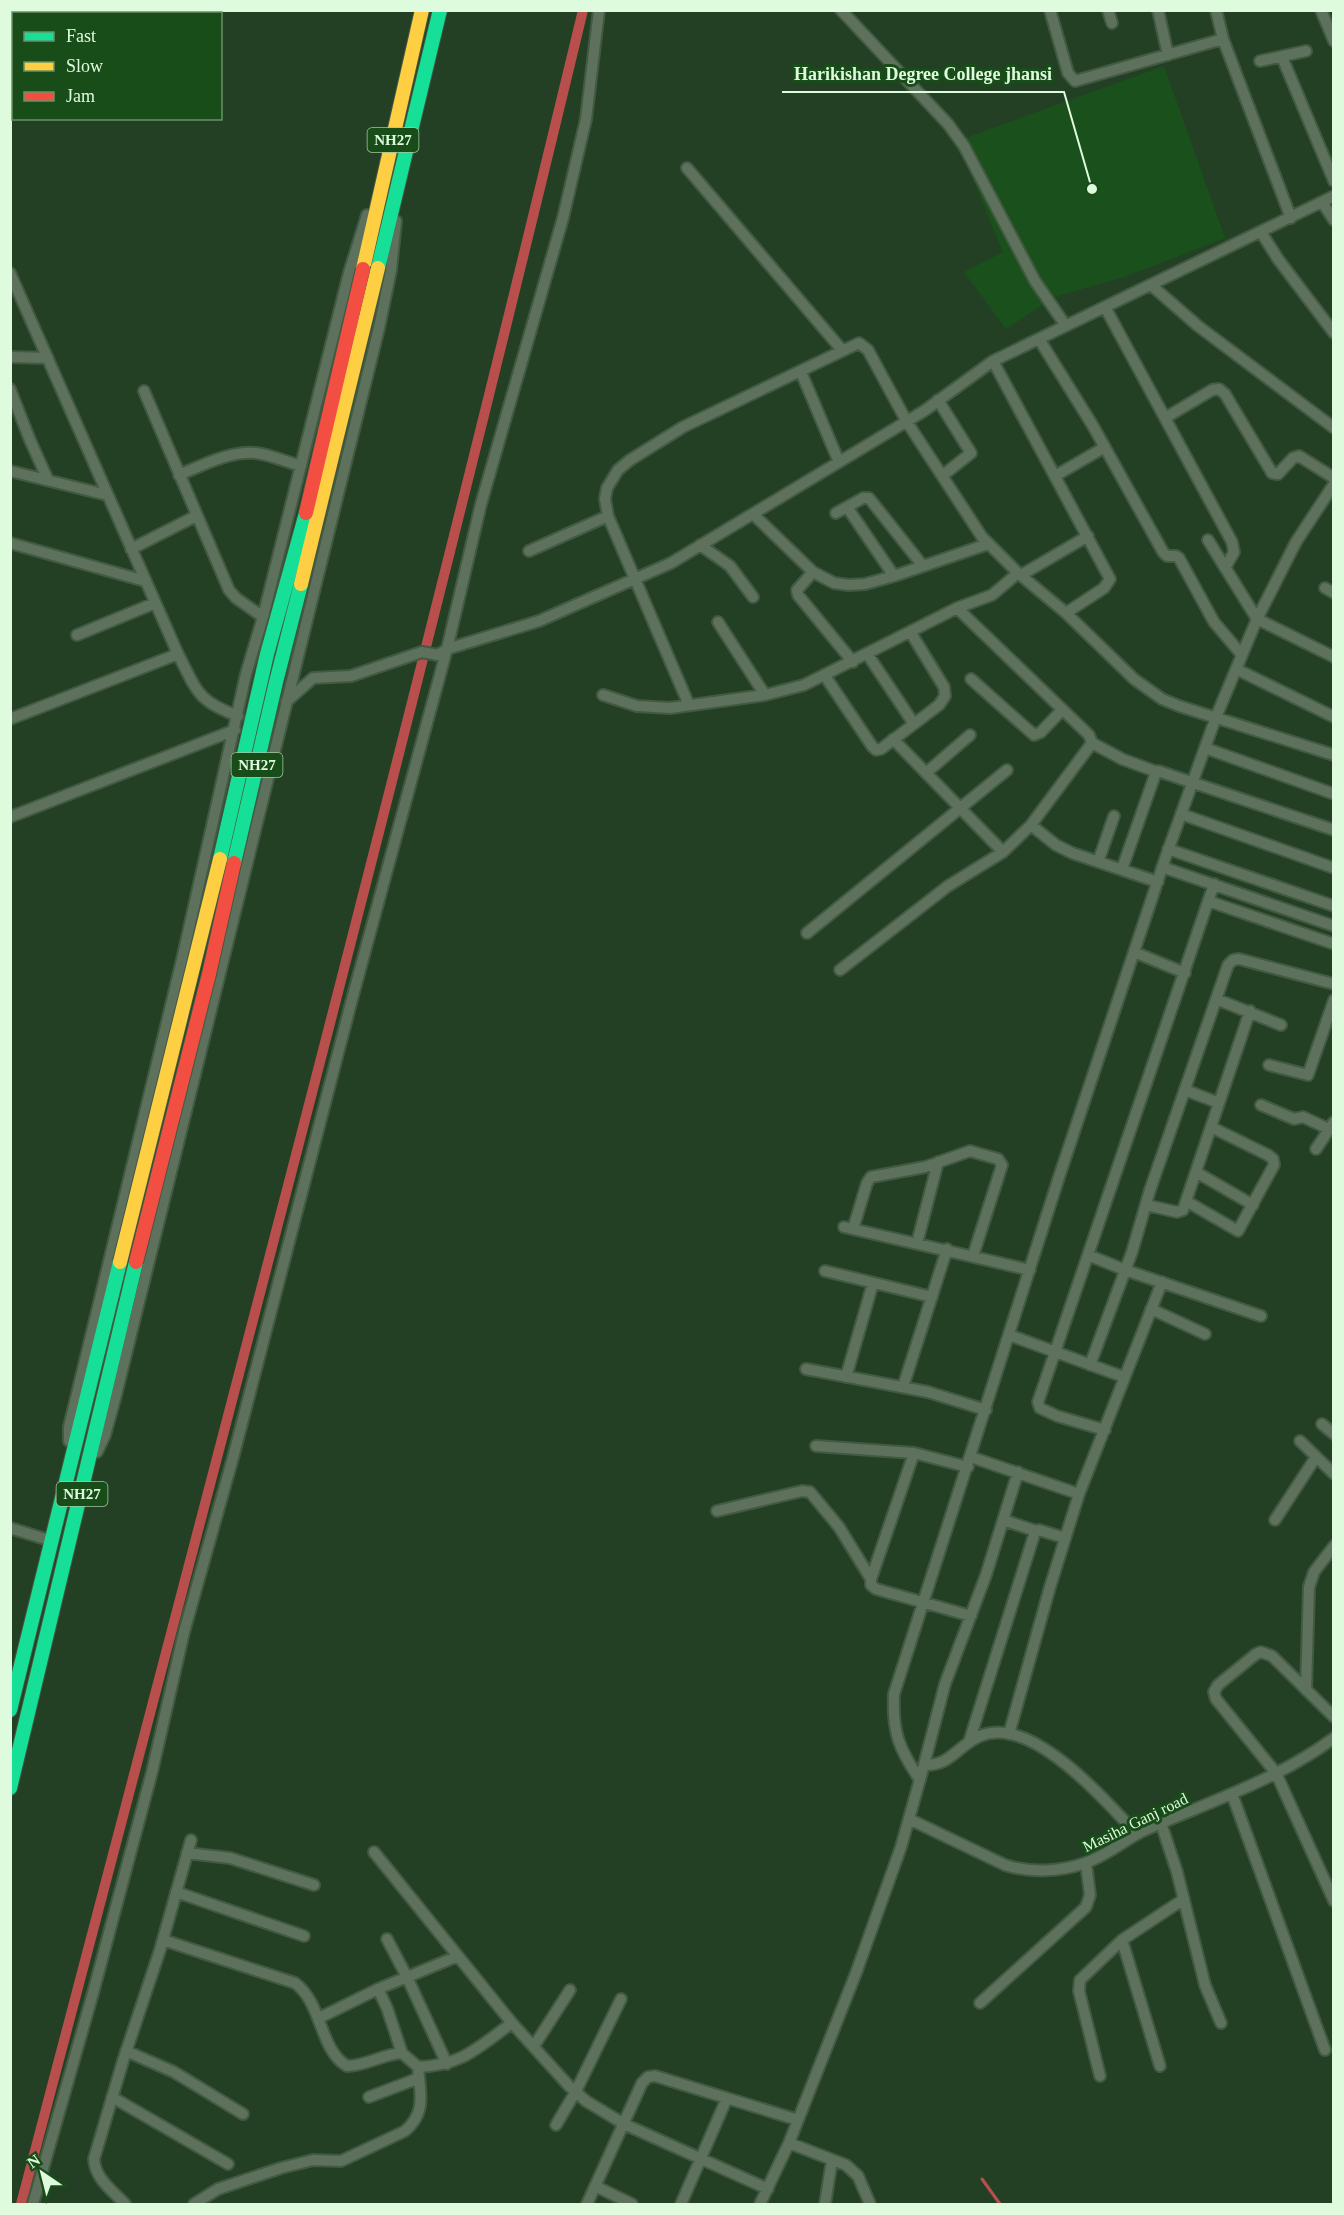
<svg xmlns="http://www.w3.org/2000/svg" width="1344" height="2215" font-family="Georgia,serif">
  <style>
    .built { fill: #1a501b }
    .lines { fill: none; stroke-linecap: round; stroke-linejoin: round }
    .stream { stroke: #b84f4c; stroke-width: 3 }
    .canal { stroke: #b84f4c; stroke-width: 10 }
    .street-casing { stroke: #425942; stroke-width: 14 }
    .fast-casing { stroke: #425942; stroke-width: 16 }
    .slow-casing { stroke: #425942; stroke-width: 16 }
    .street { stroke: #5d715c; stroke-width: 10 }
    .fast { stroke: #16e098; stroke-width: 14 }
    .slow { stroke: #ffcf43; stroke-width: 14 }
    .fast-bridge-casing { stroke: #425942; stroke-width: 16; stroke-linecap: butt }
    .slow-bridge-casing { stroke: #425942; stroke-width: 16; stroke-linecap: butt }
    .jam-bridge-casing { stroke: #425942; stroke-width: 16; stroke-linecap: butt }
    .fast-bridge { stroke: #16e098; stroke-width: 14 }
    .slow-bridge { stroke: #ffcf43; stroke-width: 14 }
    .jam-bridge { stroke: #f24e42; stroke-width: 14 }
    .labels { text-anchor: middle; stroke-width: 6; stroke-linejoin: round; paint-order: stroke }
    .shield { fill: #184c19; stroke: #a3c6a2; stroke-width: 1.5 }
    .shield-label { font-size: 15px; font-weight: bold; fill: #dffbdd }
    .street-label { font-size: 16px; fill: #dffbdd; stroke: #184c19 }
    .leader { fill: none; stroke: #dffbdd; stroke-width: 2 }
    .callout-dot { fill: #dffbdd; stroke: #184c19; stroke-width: 2 }
    .callout-label { font-size: 18px; text-anchor: middle; font-weight: bold; fill: #dffbdd; stroke: #184c19; stroke-width: 6; stroke-linejoin: round; paint-order: stroke }
  </style>
  <rect width="100%" height="100%" fill="#244024"/>
  <path class="built" d="M1164,66L1225,238L1127,276L1054,297L1006,329L964,272L1003,252L957,141Z"/>
  <g class="lines">
    <path class="stream" d="M982,2179L1000,2204"/>
    <path class="canal" d="M21,2204C213,1474 407,744 583,10"/>
    <defs>
      <path id="street" d="M841,10L948,124L964,146L1035,281L1066,326
        M1050,10L1068,73L1075,81L1223,39
        M1108,10L1112,23
        M1158,10L1168,55
        M1216,10L1223,39L1291,218
        M1321,10L1334,41
        M1282,57L1334,181
        M1260,61L1306,51
        M687,168L842,350
        M1322,202L1334,220
        M1261,232L1278,259L1334,333
        M10,273L178,654C197,691 197,701 238,716
        M1151,285L1198,326L1334,428
        M1105,307L1232,542L1234,552L1225,568
        M1039,339L1093,426L1163,552L1167,556H1176L1179,558L1214,622L1242,655
        M10,357L48,358
        M993,361L1110,579L1104,588L1066,613
        M801,372L839,462
        M10,389L30,440L48,480
        M144,391L229,590L236,598L263,617
        M938,400L971,453L942,476
        M1165,418L1212,390L1219,389L1225,394L1272,473L1278,474L1293,458L1299,456L1334,478
        M10,471L107,495
        M179,475C203,465 229,451 256,453C271,455 287,462 301,466
        M1055,476L1105,447
        M847,507L894,576
        M836,513L863,498H869L923,566
        M753,514L813,572L834,583L849,585L865,584L894,576L988,544
        M1208,540L1257,619L1334,657
        M10,543L145,581
        M700,545L730,566L753,597
        M131,549L196,516
        M529,551L608,516
        M813,572L797,590L798,595L853,662
        M1021,575L1088,536
        M1325,588L1334,593
        M718,622L765,695
        M77,635L155,603
        M868,655L914,724
        M1236,669L1334,717
        M825,676L872,746L876,750L881,749L939,705L945,696L944,687L911,633
        M971,679L1034,735L1041,732L1062,710
        M603,695L637,706L670,708L765,695L804,685L957,608L992,595L1018,573
        M286,702L313,678L351,676L422,652L438,655L447,649L539,621L671,563L924,411L993,361L1334,196
        M689,705L608,516L605,499L607,488L618,470L630,460L683,427L859,343L868,350L907,422L982,537L1018,573L1066,613L1134,679L1162,699L1179,706L1334,755
        M10,719L178,654
        M893,739L1003,852
        M1092,743L1122,759L1157,772
        M1205,748L1334,794
        M926,773L970,735
        M1181,814L1334,868
        M10,817L235,730
        M1031,825L1056,845L1072,853L1158,882
        M1168,849L1334,906
        M1098,862L1114,816
        M1162,867L1334,926
        M1122,869L1155,775L1158,771L1334,830
        M1208,901L1334,944
        M807,933L1007,770
        M1134,952L1185,973
        M840,970L948,886L1003,852L1031,825L1092,743L1089,735L957,608
        M1216,999L1281,1025
        M1269,1065L1308,1075L1334,1000
        M1185,1090L1219,1103
        M1261,1105L1294,1119L1303,1117L1329,1129
        M1316,1149L1334,1122
        M1196,1172L1253,1205
        M1186,1201L1238,1231L1274,1165L1273,1159L1268,1155L1211,1127
        M1146,1205L1177,1212L1183,1210L1250,1011
        M844,1227L1030,1270
        M853,1229L867,1183L871,1177L925,1167L970,1151L998,1159L1002,1165L973,1256
        M917,1243L938,1162
        M1088,1255L1125,1270L1261,1316
        M825,1271L932,1297
        M1151,1309L1205,1334
        M1009,1335L1124,1377
        M1090,1365L1132,1252L1150,1190L1228,965L1233,960L1239,959L1334,984
        M806,1369L928,1392L986,1410
        M846,1377L873,1283
        M903,1387L947,1249
        M1322,1424L1334,1434
        M1105,1430L1057,1416L1040,1408L1038,1402L1214,884
        M69,1441V1427L182,960L246,674L263,617L349,273L367,215
        M1300,1441L1334,1474
        M816,1446L914,1453L968,1467
        M97,1452L105,1435L115,1399L379,328L391,270L396,221
        M914,1453L871,1579V1585L876,1589L971,1616
        M971,1457L1079,1494
        M717,1511L802,1491L810,1492L839,1527L871,1579
        M1003,1520L1036,1531
        M1275,1520L1316,1457
        M10,1528L52,1541
        M1306,1690L1309,1587L1314,1572L1334,1546
        M1334,1717L1272,1656L1261,1652L1256,1654L1218,1685L1214,1692L1216,1699L1276,1773L1334,1901
        M1009,1734L1050,1587L1079,1494L1162,1282
        M969,1742L1035,1532L1039,1530L1065,1538
        M924,1765L945,1684L986,1575L1018,1472
        M920,1780C899,1749 892,1732 894,1694L1059,1177L1165,859L1216,717L1257,619L1296,542L1334,484
        M1232,1794L1325,2050
        M909,1819L1005,1865C1030,1873 1060,1872 1085,1863C1108,1855 1124,1840 1145,1830C1209,1802 1277,1780 1334,1738
        M1161,1823L1177,1872L1205,1985L1221,2023
        M374,1852L512,2023L569,2086L586,2101L624,2124L768,2189
        M187,1853L230,1858L314,1885
        M176,1892L304,1936
        M387,1939L407,1977L447,2064
        M163,1940L295,1983C323,2004 319,2049 347,2066C366,2066 383,2054 402,2053L418,2067C463,2065 477,2048 512,2023
        M1122,1940L1160,2066
        M378,1989L387,2008L402,2053
        M980,2003L1086,1907L1090,1895L1086,1863
        M319,2018L378,1989L458,1956
        M534,2046L570,1990
        M126,2051L174,2072L243,2114
        M1100,2076L1079,1991L1080,1980L1122,1940L1184,1899
        M112,2097L228,2164
        M369,2097L419,2078
        M556,2125L576,2091L621,1999
        M789,2143L846,2165L858,2176L870,2204
        M595,2186L632,2204
        M33,2204L93,1993L152,1772L184,1632L234,1454L351,1003L447,649L481,504L563,218L586,119L599,10
        M125,2204C113,2191 95,2179 94,2159L123,2061L160,1950L191,1840
        M194,2204L218,2189L281,2168L313,2160L341,2161L405,2131C427,2112 420,2093 418,2067
        M587,2204L642,2083L648,2077L655,2076L798,2120
        M681,2204L727,2098
        M760,2204L789,2143L856,1973L901,1847L924,1765C951,1766 958,1745 980,1736C1032,1714 1105,1801 1137,1834
        M825,2204L832,2160"/>
      <path id="fast" d="M378,268L440,10
        M10,1710L120,1262
        M10,1788L136,1262"/>
      <path id="slow" d="M363,269L422,10"/>
    </defs>
    <use href="#street" class="street-casing"/>
    <use href="#fast" class="fast-casing"/>
    <use href="#slow" class="slow-casing"/>
    <use href="#street" class="street"/>
    <use href="#fast" class="fast"/>
    <use href="#slow" class="slow"/>
    <defs>
      <path id="fast-bridge" d="M220,859L267,654L306,513
        M234,863L276,682L301,584"/>
      <path id="slow-bridge" d="M301,584L378,268
        M120,1262L220,859"/>
      <path id="jam-bridge" d="M306,513L363,269
        M136,1262L209,974L234,863"/>
    </defs>
    <use href="#fast-bridge" class="fast-bridge-casing"/>
    <use href="#slow-bridge" class="slow-bridge-casing"/>
    <use href="#jam-bridge" class="jam-bridge-casing"/>
    <use href="#fast-bridge" class="fast-bridge"/>
    <use href="#slow-bridge" class="slow-bridge"/>
    <use href="#jam-bridge" class="jam-bridge"/>
  </g>
  <g class="labels">
    <g class="shield">
      <rect x="367.5" y="128" width="51" height="24" rx="4.5"/>
      <rect x="231.5" y="753" width="51" height="24" rx="4.5"/>
      <rect x="56.5" y="1482" width="51" height="24" rx="4.5"/>
    </g>
    <g class="shield-label">
      <text x="393" y="145">NH27</text>
      <text x="257" y="770">NH27</text>
      <text x="82" y="1499">NH27</text>
    </g>
    <g class="street-label">
      <text transform="translate(1135 1822) rotate(-26)" y="6">Masiha Ganj road</text>
    </g>
  </g>
  <path class="leader" d="M1092 189L1064 92H782"/>
  <circle class="callout-dot" cx="1092" cy="189" r="6"/>
  <g class="callout-label">
    <text x="923" y="80">Harikishan Degree College jhansi</text>
  </g>
  <rect width="1344" height="2215" fill="none" stroke="#dffbdd" stroke-width="24"/>
  <rect x="12" y="12" width="210" height="108" fill="#184c19" stroke="#689267" stroke-width="1.5"/>
  <rect x="24" y="32" width="30" height="9" fill="#16e098" stroke="#689267" stroke-width="1.5"/>
  <text x="66" y="42" font-size="18" fill="#dffbdd">Fast</text>
  <rect x="24" y="62" width="30" height="9" fill="#ffcf43" stroke="#689267" stroke-width="1.5"/>
  <text x="66" y="72" font-size="18" fill="#dffbdd">Slow</text>
  <rect x="24" y="92" width="30" height="9" fill="#f24e42" stroke="#689267" stroke-width="1.5"/>
  <text x="66" y="102" font-size="18" fill="#dffbdd">Jam</text>
  <g transform="translate(42 2173) rotate(325)" stroke="#184c19" stroke-width="4.5" paint-order="stroke">
  <path d="M0-4.5L10 22L0 15L-10 22Z" fill="#dffbdd"/>
  <text y="-9" font-size="16" font-weight="bold" text-anchor="middle" fill="#dffbdd">N</text>
  </g>
</svg>
